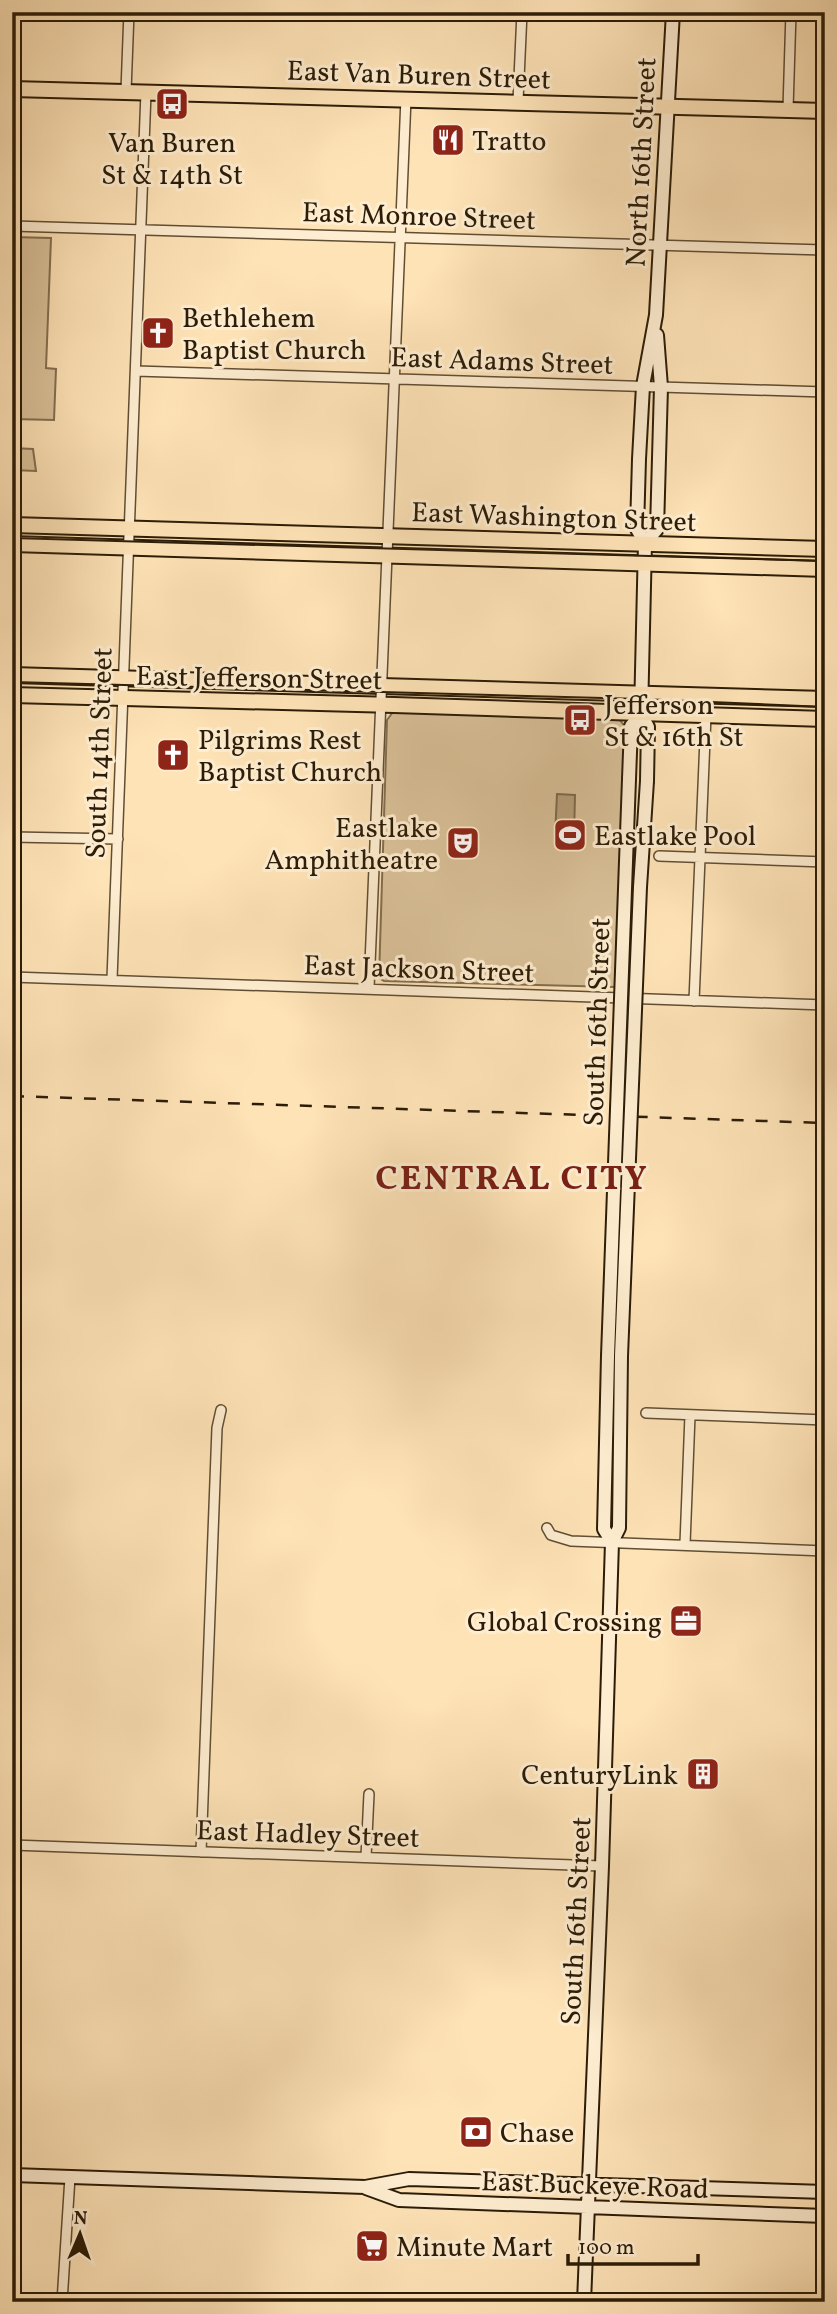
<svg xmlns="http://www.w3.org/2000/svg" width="837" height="2314" font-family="Vollkorn,serif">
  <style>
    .green { fill: #dac199; stroke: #836e50; stroke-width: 2 }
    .water { fill: #b79f7b; stroke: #7f6b4d; stroke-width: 2 }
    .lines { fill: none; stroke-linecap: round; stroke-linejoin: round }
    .minor-casing { stroke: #604e33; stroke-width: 12 }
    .secondary-casing { stroke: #2c1c07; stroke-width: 16 }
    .primary-casing { stroke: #2c1c07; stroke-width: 18 }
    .minor { stroke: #feedd0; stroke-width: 9 }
    .secondary { stroke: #feedd0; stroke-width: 12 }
    .primary { stroke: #fee3b7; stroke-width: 14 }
    .tram { stroke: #2c1c07; stroke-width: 2 }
    .rail { stroke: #2c1c07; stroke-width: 2.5; stroke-dasharray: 12 12; stroke-linecap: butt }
    .secondary-bridge-casing { stroke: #2c1c07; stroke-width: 16; stroke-linecap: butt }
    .secondary-bridge { stroke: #feedd0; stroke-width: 12 }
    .labels { text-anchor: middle; stroke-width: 6; stroke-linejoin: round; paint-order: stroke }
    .street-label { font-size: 28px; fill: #2c1c07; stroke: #feedd0 }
    .poi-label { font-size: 28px; fill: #2c1c07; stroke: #feedd0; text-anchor: start }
    .district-label { font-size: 35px; font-weight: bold; letter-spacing: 2px; fill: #7a1f14; stroke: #feedd0 }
  </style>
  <rect width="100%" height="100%" fill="#fee3b7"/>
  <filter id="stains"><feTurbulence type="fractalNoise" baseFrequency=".00286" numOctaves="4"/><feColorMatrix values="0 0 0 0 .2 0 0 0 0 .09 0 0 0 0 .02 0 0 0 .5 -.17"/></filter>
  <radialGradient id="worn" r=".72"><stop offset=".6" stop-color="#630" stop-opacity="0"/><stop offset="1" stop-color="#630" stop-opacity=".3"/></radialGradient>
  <path class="green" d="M12,237L51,238L46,368L56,369L54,420L12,419Z
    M12,448L33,449L36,471L12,470Z
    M393,712L619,719L626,728L615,987L384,981L379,978L387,720Z"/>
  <path class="water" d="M557,794L575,795L574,837L555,836Z"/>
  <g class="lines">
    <defs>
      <path id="minor" d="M126,91L129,12
        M518,101L522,12
        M788,109L791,12
        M12,226L825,250
        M136,371L825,392
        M12,837L118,839
        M659,856L825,862
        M12,977L825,1005
        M112,979L146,92
        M369,988L406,98
        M694,1001L706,715
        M646,1413L825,1420
        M547,1528L551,1535L571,1541L825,1551
        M685,1544L690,1415
        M12,1845L602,1866
        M201,1852L217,1428L221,1410
        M366,1857L369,1794
        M62,2302L70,2177"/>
      <path id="secondary" d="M645,543L637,529L639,459L643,386L656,315L673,12
        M645,543L641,714L648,727L647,781
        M645,543L657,529L661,387L657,335
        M629,779L631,726L641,714
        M608,1356L604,1529L612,1542
        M12,2175L365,2187L409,2179L825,2192
        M366,2188L399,2200L825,2216
        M584,2302L602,1866L612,1542L619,1528L621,1356"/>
      <path id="primary" d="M12,89L825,111
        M12,525L825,549
        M12,544L825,569
        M12,675L825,699
        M12,695L394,705L825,719"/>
    </defs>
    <use href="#minor" class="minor-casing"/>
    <use href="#secondary" class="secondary-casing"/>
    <use href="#primary" class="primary-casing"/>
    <use href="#minor" class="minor"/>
    <use href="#secondary" class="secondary"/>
    <use href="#primary" class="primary"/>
    <path class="tram" d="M12,538L825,561
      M12,682L641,699L825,707"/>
    <path class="rail" d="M12,1096L825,1123"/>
    <defs>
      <path id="secondary-bridge" d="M608,1356L629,779
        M621,1356L640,887L647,781"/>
    </defs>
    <use href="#secondary-bridge" class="secondary-bridge-casing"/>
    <use href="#secondary-bridge" class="secondary-bridge"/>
  </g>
  <defs>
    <symbol id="bus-square" viewBox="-11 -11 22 22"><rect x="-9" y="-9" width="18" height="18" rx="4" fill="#8f2418" stroke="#feedd0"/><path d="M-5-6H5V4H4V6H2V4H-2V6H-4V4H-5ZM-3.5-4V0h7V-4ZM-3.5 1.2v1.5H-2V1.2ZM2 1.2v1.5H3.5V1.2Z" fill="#fff"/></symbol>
    <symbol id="restaurant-square" viewBox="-11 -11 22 22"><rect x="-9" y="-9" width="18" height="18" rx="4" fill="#8f2418" stroke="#feedd0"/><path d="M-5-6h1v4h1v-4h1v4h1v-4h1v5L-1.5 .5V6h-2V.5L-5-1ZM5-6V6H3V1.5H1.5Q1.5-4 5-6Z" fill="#fff"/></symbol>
    <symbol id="church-square" viewBox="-11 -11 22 22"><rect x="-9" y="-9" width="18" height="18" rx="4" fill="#8f2418" stroke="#feedd0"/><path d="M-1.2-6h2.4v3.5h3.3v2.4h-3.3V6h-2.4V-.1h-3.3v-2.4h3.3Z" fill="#fff"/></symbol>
    <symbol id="stadium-square" viewBox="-11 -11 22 22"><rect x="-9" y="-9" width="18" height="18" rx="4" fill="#8f2418" stroke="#feedd0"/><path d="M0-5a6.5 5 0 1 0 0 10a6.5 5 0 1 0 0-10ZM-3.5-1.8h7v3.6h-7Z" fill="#fff"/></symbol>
    <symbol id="theatre-square" viewBox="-11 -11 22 22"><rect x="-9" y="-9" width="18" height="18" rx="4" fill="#8f2418" stroke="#feedd0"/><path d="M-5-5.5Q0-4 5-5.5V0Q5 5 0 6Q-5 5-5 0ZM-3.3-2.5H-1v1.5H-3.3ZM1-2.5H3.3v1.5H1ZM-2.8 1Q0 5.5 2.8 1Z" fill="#fff"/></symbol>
    <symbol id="office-square" viewBox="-11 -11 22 22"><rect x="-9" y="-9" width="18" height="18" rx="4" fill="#8f2418" stroke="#feedd0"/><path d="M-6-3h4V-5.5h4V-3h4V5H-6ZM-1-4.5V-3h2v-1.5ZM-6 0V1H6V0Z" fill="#fff"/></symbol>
    <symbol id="building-square" viewBox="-11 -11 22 22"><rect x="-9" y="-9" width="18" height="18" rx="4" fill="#8f2418" stroke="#feedd0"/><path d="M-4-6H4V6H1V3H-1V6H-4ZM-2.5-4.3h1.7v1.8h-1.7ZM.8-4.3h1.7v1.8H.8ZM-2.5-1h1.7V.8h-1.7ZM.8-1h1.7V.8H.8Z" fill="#fff"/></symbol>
    <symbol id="bank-square" viewBox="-11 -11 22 22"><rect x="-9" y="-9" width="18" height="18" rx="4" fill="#8f2418" stroke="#feedd0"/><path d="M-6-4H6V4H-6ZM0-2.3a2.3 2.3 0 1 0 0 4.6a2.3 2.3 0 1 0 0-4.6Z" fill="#fff"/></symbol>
    <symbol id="supermarket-square" viewBox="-11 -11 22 22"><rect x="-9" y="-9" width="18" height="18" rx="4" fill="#8f2418" stroke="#feedd0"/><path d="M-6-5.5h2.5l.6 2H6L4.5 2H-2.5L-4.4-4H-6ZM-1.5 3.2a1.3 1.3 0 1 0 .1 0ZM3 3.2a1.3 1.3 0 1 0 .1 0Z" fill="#fff"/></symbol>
  </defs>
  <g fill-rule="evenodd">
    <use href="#bus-square" x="153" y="85" width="38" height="38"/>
    <use href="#restaurant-square" x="429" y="121" width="38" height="38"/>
    <use href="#church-square" x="139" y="314" width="38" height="38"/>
    <use href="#bus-square" x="561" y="701" width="38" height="38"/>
    <use href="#church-square" x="154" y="736" width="38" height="38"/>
    <use href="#stadium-square" x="551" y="816" width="38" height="38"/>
    <use href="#theatre-square" x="444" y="824" width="38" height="38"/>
    <use href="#office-square" x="667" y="1602" width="38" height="38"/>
    <use href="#building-square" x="684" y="1755" width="38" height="38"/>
    <use href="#bank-square" x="457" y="2113" width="38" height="38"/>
    <use href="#supermarket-square" x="353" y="2227" width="38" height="38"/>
  </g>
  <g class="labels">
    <g class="street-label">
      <text transform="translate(419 74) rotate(2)" y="10">East Van Buren Street</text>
      <text transform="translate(640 162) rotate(-87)" y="10">North 16th Street</text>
      <text transform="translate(419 215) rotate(2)" y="10">East Monroe Street</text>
      <text transform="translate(502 360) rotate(2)" y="10">East Adams Street</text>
      <text transform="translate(554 516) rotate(2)" y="10">East Washington Street</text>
      <text transform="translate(259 677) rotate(1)" y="10">East Jefferson Street</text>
      <text transform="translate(98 753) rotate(-88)" y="10">South 14th Street</text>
      <text transform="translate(419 968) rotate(2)" y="10">East Jackson Street</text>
      <text transform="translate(596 1022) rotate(-88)" y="10">South 16th Street</text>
      <text transform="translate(308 1833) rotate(2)" y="10">East Hadley Street</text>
      <text transform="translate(575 1921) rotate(-87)" y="10">South 16th Street</text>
      <text transform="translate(595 2184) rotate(2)" y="10">East Buckeye Road</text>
    </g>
    <g class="poi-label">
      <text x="472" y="150">Tratto</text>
      <text x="172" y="152" text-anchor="middle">Van Buren<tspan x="172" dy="32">St &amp; 14th St</tspan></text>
      <text x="182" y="327">Bethlehem<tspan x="182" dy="32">Baptist Church</tspan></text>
      <text x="604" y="714">Jefferson<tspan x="604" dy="32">St &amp; 16th St</tspan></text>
      <text x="198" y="749">Pilgrims Rest<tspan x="198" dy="32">Baptist Church</tspan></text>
      <text x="438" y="837" text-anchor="end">Eastlake<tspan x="438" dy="32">Amphitheatre</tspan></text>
      <text x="594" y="845">Eastlake Pool</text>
      <text x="662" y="1631" text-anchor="end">Global Crossing</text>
      <text x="678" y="1784" text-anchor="end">CenturyLink</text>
      <text x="500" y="2142">Chase</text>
      <text x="396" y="2256">Minute Mart</text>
    </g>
    <g class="district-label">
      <text x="512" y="1189">CENTRAL CITY</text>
    </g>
  </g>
  <rect width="837" height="2314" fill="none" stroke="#fee3b7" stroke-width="42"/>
  <rect x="14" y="14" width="809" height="2286" fill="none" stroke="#2c1c07" stroke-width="3.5"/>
  <rect x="21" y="21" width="795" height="2272" fill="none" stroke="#2c1c07" stroke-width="2"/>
  <g transform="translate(80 2234) rotate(2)" stroke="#feedd0" stroke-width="5" paint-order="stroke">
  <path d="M0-5L12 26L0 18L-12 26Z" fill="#2c1c07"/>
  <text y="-10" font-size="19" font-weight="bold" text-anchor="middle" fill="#2c1c07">N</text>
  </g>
  <path d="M568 2254v10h130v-10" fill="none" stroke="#2c1c07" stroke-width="3.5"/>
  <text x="578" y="2254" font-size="21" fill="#2c1c07" stroke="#feedd0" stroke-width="5" paint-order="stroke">100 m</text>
  <rect width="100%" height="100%" filter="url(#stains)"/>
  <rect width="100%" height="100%" fill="url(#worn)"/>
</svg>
